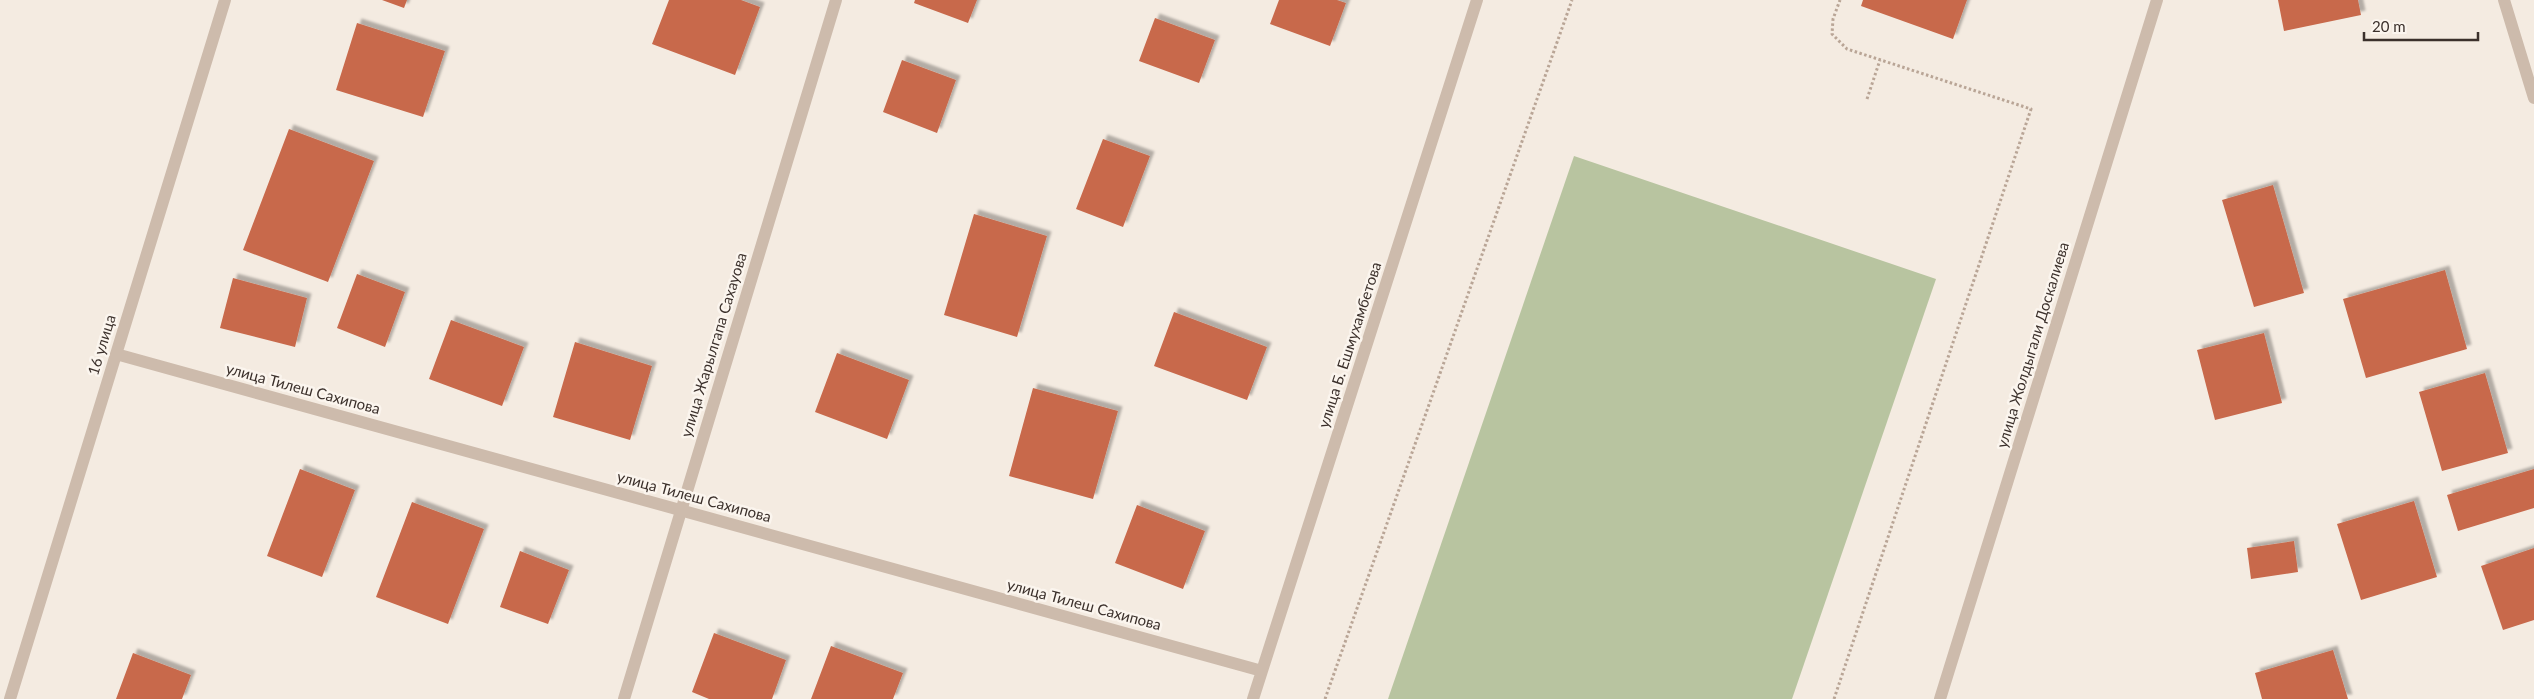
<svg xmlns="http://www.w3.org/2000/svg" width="2534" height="699" font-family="Lato,sans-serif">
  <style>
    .park { fill: #b8c4a0 }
    .building { fill: #c8694b; filter: url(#shadow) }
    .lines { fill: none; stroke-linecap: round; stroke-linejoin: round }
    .path { stroke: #b9a596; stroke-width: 3; stroke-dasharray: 2.5 2.5; stroke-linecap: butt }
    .street { stroke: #cdbbac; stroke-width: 12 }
    .labels { text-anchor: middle; stroke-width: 5; stroke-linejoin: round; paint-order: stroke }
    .street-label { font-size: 15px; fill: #3b302b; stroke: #fbf5ee }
  </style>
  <defs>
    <filter id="shadow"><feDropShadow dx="4.5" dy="-4.5" stdDeviation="1" flood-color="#0004"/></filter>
  </defs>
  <rect width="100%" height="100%" fill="#f4ebe1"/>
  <path class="park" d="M1574,156L1936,279L1792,699H1388Z"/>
  <path class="building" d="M382,0H407L404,8Z
    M669,0H741L760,7L735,75L652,44Z
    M915,0H977L968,23L914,3Z
    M1279,0H1337L1346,3L1330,46L1270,24Z
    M1863,0H1967L1953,39L1861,6Z
    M2278,0H2358L2361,15L2284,31Z
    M1155,18L1215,40L1199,83L1139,61Z
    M357,23L445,51L423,117L336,90Z
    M902,60L956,80L937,133L883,112Z
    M289,129L374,161L328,282L243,250Z
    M1103,139L1150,156L1123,227L1076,209Z
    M2273,185L2304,293L2254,307L2222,200Z
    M974,214L1047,236L1017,337L944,315Z
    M2445,270L2467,349L2366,378L2343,299Z
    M357,274L405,292L385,347L337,328Z
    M233,278L307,298L295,347L220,328Z
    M1174,312L1267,347L1247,400L1154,366Z
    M451,320L524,347L502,406L429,379Z
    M2264,333L2282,403L2215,420L2197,350Z
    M575,342L652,366L630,440L553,417Z
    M837,353L909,380L887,439L815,412Z
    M2485,373L2508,453L2442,471L2419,392Z
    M1033,388L1118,411L1093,499L1009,476Z
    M300,469L355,490L322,577L267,556Z
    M2534,469V508L2458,531L2447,495Z
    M2414,501L2437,577L2361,600L2337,524Z
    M412,502L484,529L448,624L376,597Z
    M1137,505L1205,531L1183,589L1115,563Z
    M2294,541L2298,572L2251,579L2247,548Z
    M2534,548V620L2503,630L2481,566Z
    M520,551L569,570L548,624L500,607Z
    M714,633L786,660L772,699H709L692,692Z
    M831,646L903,673L893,699H811Z
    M2333,650L2348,699H2262L2255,673Z
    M133,653L191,675L182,699H116Z"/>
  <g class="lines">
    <path class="path" d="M1867,99L1880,60
      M1325,699L1572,0
      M1834,699L2031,109L1847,49L1832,34L1833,19L1840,0"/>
    <path class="street" d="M2504,0L2534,98
      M116,354L1262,671
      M10,699L225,0
      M624,699L836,0
      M1253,699L1477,0
      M1940,699L2157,0"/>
  </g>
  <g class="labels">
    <g class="street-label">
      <text transform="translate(102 345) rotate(-73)" y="5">16 улица</text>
      <text transform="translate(714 345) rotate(-73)" y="5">улица Жарылгапа Сахауова</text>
      <text transform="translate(1350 345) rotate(-72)" y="5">улица Б. Ешмухамбетова</text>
      <text transform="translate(2033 345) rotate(-73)" y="5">улица Жолдыгали Доскалиева</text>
      <text transform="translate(303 389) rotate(15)" y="5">улица Тилеш Сахипова</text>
      <text transform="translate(694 497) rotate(15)" y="5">улица Тилеш Сахипова</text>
      <text transform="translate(1084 605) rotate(15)" y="5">улица Тилеш Сахипова</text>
    </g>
  </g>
  <path d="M2364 32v8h114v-8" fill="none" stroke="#3b302b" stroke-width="2.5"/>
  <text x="2372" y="32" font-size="15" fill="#3b302b" stroke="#fbf5ee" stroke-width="4" paint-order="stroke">20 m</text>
</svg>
